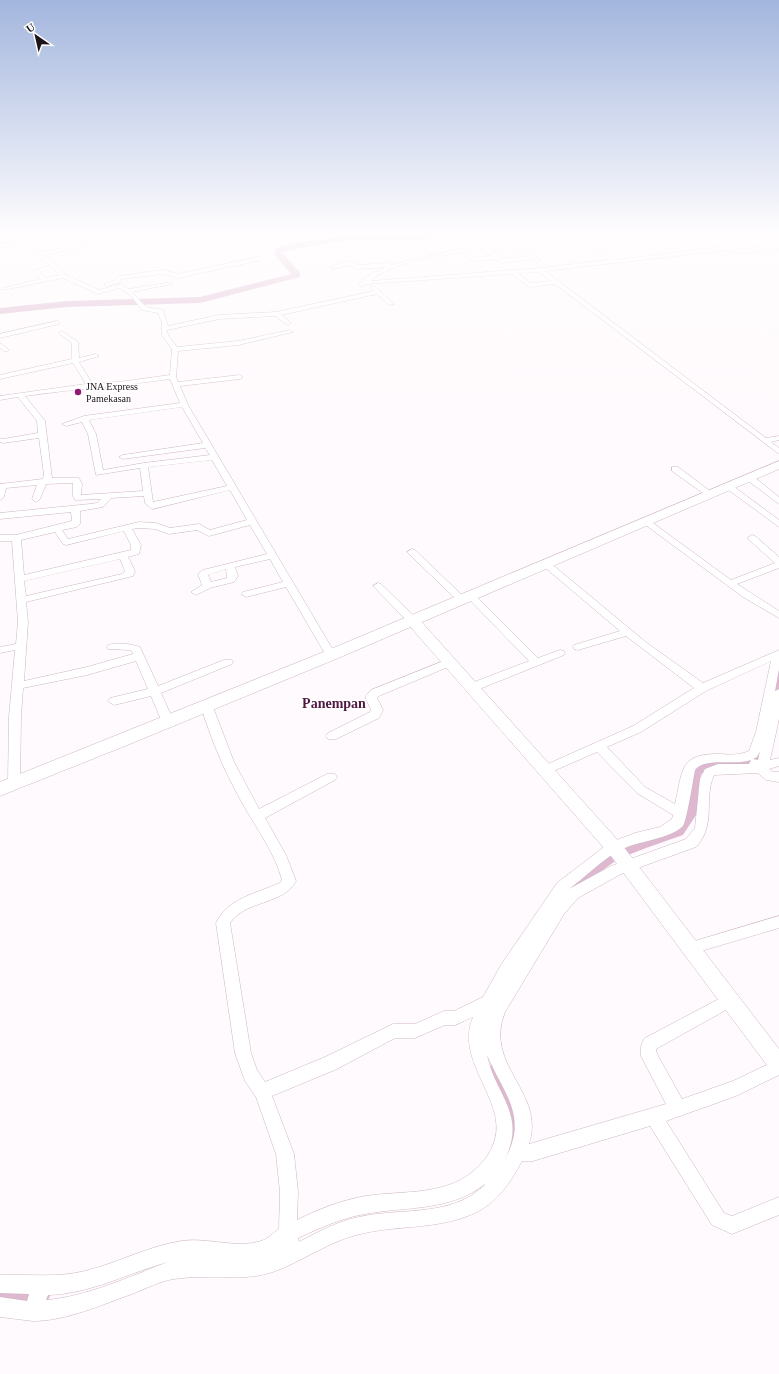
<svg xmlns="http://www.w3.org/2000/svg" width="779" height="1374" font-family="'Times New Roman',serif">
  <style>
    .lines { fill: none; stroke-linecap: round; stroke-linejoin: round }
    .canal { fill: #ddb8cf; fill-rule: evenodd }
    .river { fill: #ddb8cf; fill-rule: evenodd }
    .minor-casing { stroke: #ceb7c5; stroke-width: 1 }
    .tertiary-casing { stroke: #ceb7c5; stroke-width: 1 }
    .secondary-casing { stroke: #ceb7c5; stroke-width: 1 }
    .minor { fill: #fff; fill-rule: evenodd }
    .tertiary { fill: #fff; fill-rule: evenodd }
    .secondary { fill: #fff; fill-rule: evenodd }
    .poi-dot { fill: #921874; stroke: #fff; stroke-width: 1.5 }
    .labels { text-anchor: middle; stroke-width: 3.5; stroke-linejoin: round; paint-order: stroke }
    .far-poi-label { font-size: 10px; fill: #1c1419; stroke: #fff; text-anchor: start }
    .quarter-label { font-size: 14px; font-weight: bold; fill: #511841; stroke: #fff }
  </style>
  <rect width="100%" height="100%" fill="#fffafd"/>
  <g class="lines">
    <path class="canal" d="M779,673V696L776,707L772,708L767,704L774,676Z
      M759,754L763,755L764,758L761,764L746,768L711,769L701,774L698,793V812L683,835L646,848L618,859L596,875L573,898L569,899L565,898L563,894L565,890L587,868L609,852L637,841L675,829L686,811V793L692,769L709,761L746,760Z
      M496,1062L501,1064L523,1123L519,1149L513,1162L507,1164L501,1162L499,1156L504,1147L507,1123L489,1069L491,1064Z
      M0,1283L41,1287L47,1290L50,1296L47,1302L41,1305L0,1301Z"/>
    <path class="river" d="M432,232H446C429,246 378,239 355,240C331,242 306,246 282,252L300,273V277L200,303L67,307L0,314V308L67,301L200,297L291,274L275,255V248C301,242 328,237 355,236C381,234 407,239 432,232Z"/>
    <defs>
      <path id="minor" d="M20,232H26L23,234L42,252L84,243L74,232H79L89,242L107,239V233L122,232L112,235V241L45,255L66,275L99,290L121,284L129,289L172,282V284L132,292L146,307L163,310L168,326L219,315L276,312L374,291L370,287L373,285L394,304L389,305L377,294L281,315L291,323L288,325L275,316L219,319L167,330L168,335L177,347L238,341L290,330L293,332L238,345L178,351L176,377L178,382L240,375L243,377L240,379L180,386L188,405L336,655L335,657H327L286,587L246,597L241,594L243,592L283,582L270,559L235,567L238,576L234,582L210,588L196,595L191,592L202,585L198,574L203,570L267,554L250,525L209,536L197,530L169,534L155,529L139,528L132,529L141,545L139,554L128,557L135,571L133,576L26,602L28,622L24,681L87,667L133,654L132,651L129,650L108,649L107,647L108,645C119,642 130,644 140,647L158,686L224,660H232L233,662L232,664L161,693L174,722L168,726L162,722L151,696L114,705L108,701L110,698L148,689L136,661L87,675L23,688L21,717L20,784L18,787H10L8,784L9,717L15,650L0,653V647L16,644L18,622L12,541H0V535H16L72,521L71,512L0,519V513L90,504L97,503L101,499L75,500L73,496V483L46,484L40,499L36,502L32,499L37,485L6,488L4,497L0,500V484L43,479L44,475L39,438L3,443L0,442V439H3L38,433L37,421L18,397L0,400V396L86,384L73,363L0,379V375L72,359V343L60,334L59,333L62,331L78,342L79,358L96,354L99,356L79,362L92,383L119,382L170,375L172,349L162,335V323L158,313L142,310L131,296L120,288L98,294L63,278L3,290V288L41,279L33,271L50,266L27,244L0,248V244L25,241L17,234ZM53,269L60,275L46,278L40,272ZM170,379L180,403L84,416L62,424L66,426L82,422L88,434L96,475L140,468L143,491L81,495L82,484L79,478H52L45,421L25,396C73,389 122,386 170,379ZM182,407L203,443L123,455L119,457L123,459L205,448L210,455L144,463L103,470L96,434L89,420ZM212,460L227,486L153,502L148,467ZM230,490L247,520L210,530L199,524L170,528L156,523L139,522L68,539L62,530L77,527L80,524V511L103,507L111,498L144,496L145,503L152,509ZM124,531L131,545V550L24,575L21,540L55,532L63,544L66,545ZM120,559L125,571L122,574L26,596L24,581ZM226,569L227,578L211,582L208,575Z
        M491,232H497L481,244L487,247L517,245L508,236L513,235L540,260L537,262L532,259L501,263L495,259L474,261L459,252C430,260 395,260 371,281L540,268L609,260L579,240L573,232H578L591,244L613,238H643L641,241H618L627,249L624,251L612,242L595,246L615,260L727,246L739,249L779,245V249L739,253L727,250L545,271L766,438L779,436V440L771,442L779,448V454L555,284L529,287L512,274L366,284L362,287L359,285C363,277 377,271 386,267L358,269L348,265L333,269L330,267L349,261L359,265L388,263L391,265C425,255 462,254 491,232ZM476,246L491,256L475,257L465,251ZM521,248L529,256L502,259L491,250ZM539,272L551,281L530,283L518,273Z
        M259,257L261,260L178,278L163,274L121,279L119,283L107,286L104,284L114,281L118,276L163,270L178,274Z
        M57,321L60,323L59,324L0,338V334Z
        M0,343L8,349V351H4L0,348Z
        M672,467H678L714,494L713,496H707L672,471Z
        M747,476H753L779,497V504L747,480Z
        M729,483L779,520V527L726,488L725,486Z
        M646,518L731,580L775,563L747,538L752,535L755,536L779,557V568L737,584L779,611V618L743,597L643,523L642,521Z
        M412,549L415,550L464,597L466,599L464,601H458L409,554L407,552Z
        M545,560L548,561L647,643L703,683L779,650V669L775,691L779,689V719L770,760L779,758V766L769,769L773,772H779V782L766,780L758,773L714,775C703,800 717,824 696,847L621,874L578,898L564,914L505,1012C483,1066 546,1092 529,1144L666,1104L641,1056C640,1048 641,1044 645,1038L730,993L735,995L738,1000L735,1005L656,1049L657,1054L682,1099L733,1081L779,1059V1075L736,1096L666,1121L724,1213L732,1216L779,1197V1215L732,1234L712,1225L650,1126L533,1161H522C512,1180 499,1200 479,1211C440,1231 397,1224 356,1235C326,1243 300,1263 270,1273C239,1282 206,1274 174,1279C160,1281 145,1289 132,1294C101,1305 66,1321 33,1321C22,1320 11,1318 0,1317V1297L27,1301L29,1294L0,1293V1275C29,1274 57,1278 85,1271C118,1263 148,1246 182,1241C207,1237 236,1249 261,1241C268,1239 273,1233 279,1229L280,1192L276,1154L256,1097L245,1081L235,1053L216,923C228,898 257,893 280,883L282,880C275,853 258,831 244,806C226,775 212,742 201,707L203,704L207,703L213,707L234,762L259,809L327,774H335L337,777L335,780L265,818L286,855L296,881C284,905 245,900 230,923L251,1053L257,1070L265,1082L325,1057L393,1024H415L444,1011H454L483,997L501,965L557,883L609,843L635,833L660,827L672,819L673,815L637,793L597,752L549,773H541L539,770L541,767L633,726L694,688L626,636L578,650L574,649L573,647L574,645L620,631L542,565L540,563ZM771,661L756,732L749,751C740,755 731,755 721,754C679,753 683,770 675,804L645,787L607,747L641,732L706,691ZM760,751L758,760L753,759L757,757ZM751,760L749,764H718L705,769L700,779L695,828L686,839L611,866L569,889C584,878 604,858 620,850C638,841 670,839 683,826C687,820 693,780 695,770C705,757 734,766 751,760ZM473,1017C454,1060 506,1100 495,1139C492,1150 486,1159 478,1167C448,1197 404,1190 366,1196C342,1200 319,1209 297,1220L298,1192L294,1154L272,1096L337,1069L395,1038H415L445,1025H455ZM487,1055C503,1093 529,1116 505,1159C527,1114 495,1095 487,1055ZM485,1184L484,1186C478,1190 473,1195 467,1198C435,1215 393,1209 359,1217C338,1221 318,1232 299,1242L298,1238C320,1228 341,1218 365,1214C407,1206 449,1212 485,1184ZM168,1262C131,1276 86,1297 46,1300L48,1295C90,1294 128,1273 168,1262Z
        M378,583L381,584L416,618L417,620L416,622H408L375,588L373,586Z
        M470,592L473,593L538,658L560,650L564,651L565,653L564,655L477,690H469L468,687L469,684L529,661L467,597L465,595L467,593Z
        M451,658L456,662L455,664L379,696L377,698L383,710L379,718L336,739H328L326,736L328,733L370,712L371,710L365,697L371,690Z
        M779,916V928L691,954L686,953L684,948L686,943L691,942Z"/>
      <path id="tertiary" d="M412,616L417,617L623,846L779,1049V1075L772,1072L611,856L407,623L406,620L407,617Z"/>
      <path id="secondary" d="M779,461V469L336,659L125,746L0,796V782L326,651Z"/>
    </defs>
    <use href="#minor" class="minor-casing"/>
    <use href="#tertiary" class="tertiary-casing"/>
    <use href="#secondary" class="secondary-casing"/>
    <use href="#minor" class="minor"/>
    <use href="#tertiary" class="tertiary"/>
    <use href="#secondary" class="secondary"/>
  </g>
  <linearGradient id="sky" x2="0" y2="1"><stop stop-color="#a3b6de"/><stop offset="0.55" stop-color="#fffdfe"/><stop offset="1" stop-color="#fffdfe" stop-opacity="0"/></linearGradient>
  <rect width="779" height="425" fill="url(#sky)"/>
  <circle class="poi-dot" cx="78" cy="392" r="4"/>
  <g class="labels">
    <g class="far-poi-label">
      <text x="86" y="390">JNA Express<tspan x="86" dy="12">Pamekasan</tspan></text>
    </g>
    <g class="quarter-label">
      <text x="334" y="708">Panempan</text>
    </g>
  </g>
  <g transform="translate(36 36) rotate(326)" stroke="#ffffff" stroke-width="3" paint-order="stroke">
  <path d="M0-3L7 15L0 10L-7 15Z" fill="#1c1419"/>
  <text y="-6" font-size="11" font-weight="bold" text-anchor="middle" fill="#1c1419">U</text>
  </g>
</svg>
